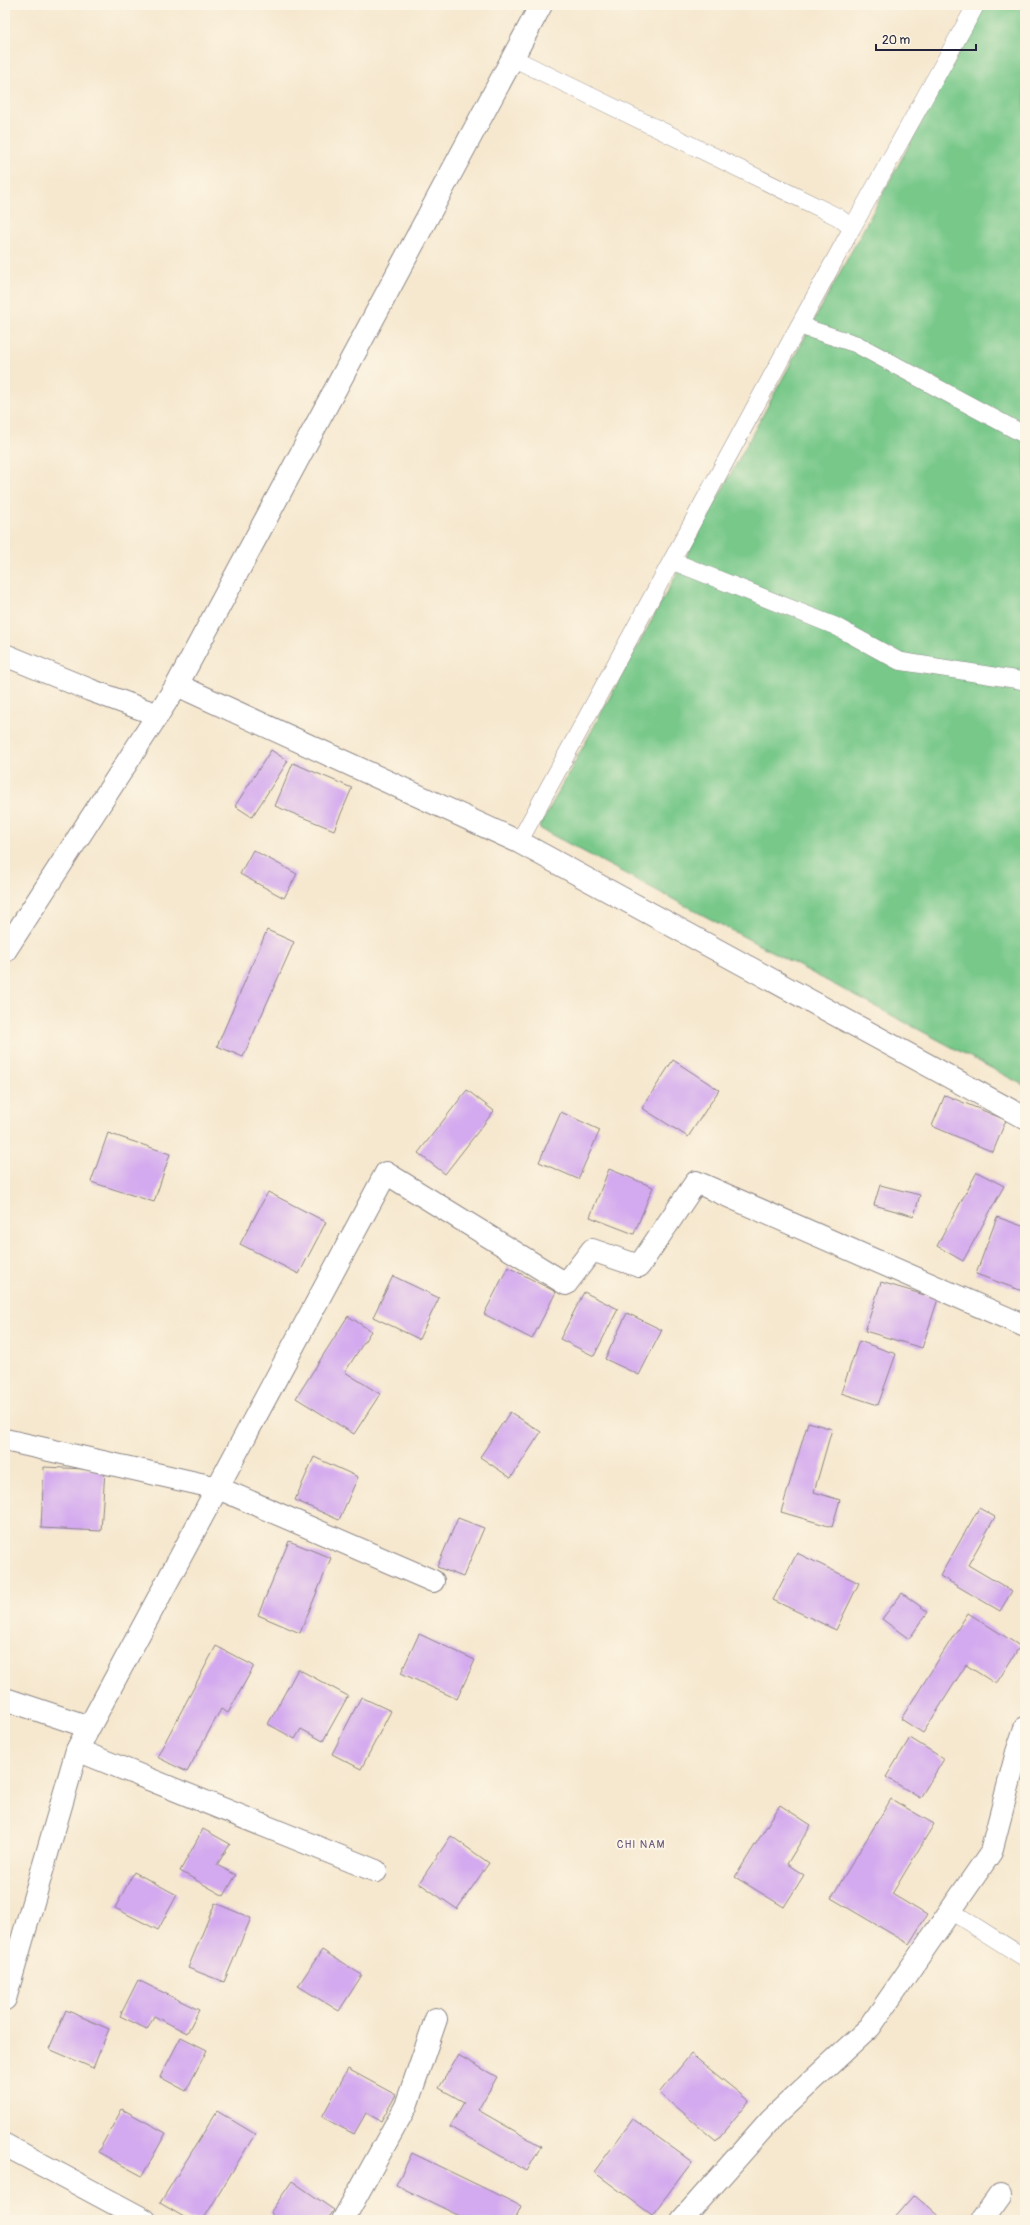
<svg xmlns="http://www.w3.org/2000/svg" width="1030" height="2225" font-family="Pangolin,sans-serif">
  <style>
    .green { fill: #77c889; stroke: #4c7562 }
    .building { fill: #d3a9ef }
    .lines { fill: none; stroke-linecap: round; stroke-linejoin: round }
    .service-casing { stroke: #8c8585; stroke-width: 18 }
    .minor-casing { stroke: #8c8585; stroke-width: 24 }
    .service { stroke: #fff; stroke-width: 17 }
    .minor { stroke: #fff; stroke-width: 22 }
    .labels { text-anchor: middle; stroke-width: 4; stroke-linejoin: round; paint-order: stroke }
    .neighbourhood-label { font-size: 11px; letter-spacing: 1px; fill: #60517a; stroke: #fcf5e5 }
  </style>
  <rect width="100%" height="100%" fill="#fcf5e5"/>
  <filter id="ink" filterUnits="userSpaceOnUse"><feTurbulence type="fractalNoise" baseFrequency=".025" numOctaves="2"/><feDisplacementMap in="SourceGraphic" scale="8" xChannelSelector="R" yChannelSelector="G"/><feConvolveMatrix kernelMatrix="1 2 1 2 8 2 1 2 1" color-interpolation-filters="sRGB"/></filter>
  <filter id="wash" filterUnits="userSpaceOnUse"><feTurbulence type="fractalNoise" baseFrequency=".012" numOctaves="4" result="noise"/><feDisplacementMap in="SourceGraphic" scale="16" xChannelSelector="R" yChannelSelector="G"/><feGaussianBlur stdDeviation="0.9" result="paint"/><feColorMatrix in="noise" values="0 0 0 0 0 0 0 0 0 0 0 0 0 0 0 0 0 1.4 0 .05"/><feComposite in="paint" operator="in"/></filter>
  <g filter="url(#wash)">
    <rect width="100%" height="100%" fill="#f6e8cf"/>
    <path class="green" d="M985,5H1025V1086L539,828Z"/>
    <g id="blocks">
      <path class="building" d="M271,750L288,761L252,817L235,806Z
        M293,763L352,788L334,830L275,806Z
        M253,850L297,874L284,898L240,874Z
        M267,930L294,942L243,1057L217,1046Z
        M673,1060L719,1090L688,1137L642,1108Z
        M467,1090L494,1111L445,1174L418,1153Z
        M945,1095L1006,1120L993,1152L932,1126Z
        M561,1112L600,1130L578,1179L539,1162Z
        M108,1133L170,1154L154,1202L91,1182Z
        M609,1169L653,1187L634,1234L590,1217Z
        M977,1172L1004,1186L963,1261L937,1246Z
        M880,1185L920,1195L914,1216L874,1205Z
        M268,1192L326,1222L299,1274L240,1244Z
        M997,1217L1025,1227V1292L976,1274Z
        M508,1267L556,1292L532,1339L484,1314Z
        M393,1276L439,1298L419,1339L373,1317Z
        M881,1282L938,1299L922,1348L865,1331Z
        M584,1292L618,1309L594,1356L560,1339Z
        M627,1313L662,1330L639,1375L605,1359Z
        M348,1316L371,1331L345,1372L380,1394L354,1434L296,1398Z
        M859,1341L896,1354L878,1405L841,1393Z
        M510,1412L541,1432L511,1478L480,1457Z
        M808,1422L832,1429L814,1492L840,1500L832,1527L781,1512Z
        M314,1457L358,1477L339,1520L295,1500Z
        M44,1467L105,1470L101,1531L41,1528Z
        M979,1508L995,1517L968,1565L1012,1591L1000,1611L940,1576Z
        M458,1518L484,1528L463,1577L437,1567Z
        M289,1541L331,1558L300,1633L258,1615Z
        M797,1553L859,1583L836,1630L773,1600Z
        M902,1593L928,1612L909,1639L882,1619Z
        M968,1613L1020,1646L996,1684L966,1665L923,1733L901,1719Z
        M419,1634L475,1660L457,1699L401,1673Z
        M216,1646L254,1666L228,1713L221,1709L187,1772L157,1757Z
        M298,1669L348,1696L323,1741L301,1729L295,1739L268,1724Z
        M361,1697L391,1711L361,1769L332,1754Z
        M910,1738L944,1759L920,1798L886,1777Z
        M891,1799L934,1824L892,1894L927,1915L909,1944L831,1898Z
        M780,1805L811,1825L787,1864L804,1875L784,1907L735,1877Z
        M203,1829L230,1844L217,1865L236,1875L224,1896L180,1871Z
        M451,1836L489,1863L457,1909L419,1883Z
        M134,1872L177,1895L158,1930L115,1908Z
        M215,1903L251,1918L224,1982L188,1968Z
        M322,1950L362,1975L339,2011L298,1986Z
        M138,1980L199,2010L187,2033L154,2016L147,2029L120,2016Z
        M66,2010L109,2029L93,2068L49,2049Z
        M181,2037L207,2050L186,2091L160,2077Z
        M691,2054L749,2101L716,2141L659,2093Z
        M458,2055L497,2077L478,2110L541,2146L527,2171L450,2127L464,2102L439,2088Z
        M348,2069L396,2095L381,2121L366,2113L354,2134L322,2117Z
        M122,2109L166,2133L142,2176L98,2152Z
        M217,2111L255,2134L203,2220H189L160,2203Z
        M633,2119L692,2162L652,2215L594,2172Z
        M412,2153L521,2206L515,2220H468L396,2185Z
        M292,2181L334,2210L327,2220H280L270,2213Z
        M914,2195L943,2220H892Z"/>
    </g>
  </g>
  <g filter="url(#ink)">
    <use href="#blocks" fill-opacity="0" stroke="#8c8585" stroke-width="1"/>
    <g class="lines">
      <defs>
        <path id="service" d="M513,58L838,217L852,228L519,842
          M852,228L976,5
          M800,326L856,344L1025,435
          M672,561L835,626L899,661L1025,681
          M951,1911L1025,1958"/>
        <path id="minor" d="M5,655L90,690L158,715
          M177,685L519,842L1025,1118
          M5,951L177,685L541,5
          M5,1440L218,1488L433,1581
          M5,1699L89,1727
          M77,1750L376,1871
          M5,1999L77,1750L386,1173L566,1284L592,1250L639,1266L696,1182L1025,1326
          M5,2145L145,2220
          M343,2220L406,2106L436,2019
          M682,2220L771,2119L870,2027L991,1852L1017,1752L1025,1728
          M982,2220L1000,2195"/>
      </defs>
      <use href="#service" class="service-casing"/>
      <use href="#minor" class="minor-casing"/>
      <use href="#service" class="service"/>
      <use href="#minor" class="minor"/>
    </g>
  </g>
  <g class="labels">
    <g class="neighbourhood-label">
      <text x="641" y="1848">CHI NAM</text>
    </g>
  </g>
  <rect width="1030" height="2225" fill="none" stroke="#fcf5e5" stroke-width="20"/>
  <path d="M876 44v6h100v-6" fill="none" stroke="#22223b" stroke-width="2"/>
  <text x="882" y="44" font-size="12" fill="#22223b" stroke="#fcf5e5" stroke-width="3" paint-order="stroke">20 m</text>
</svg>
